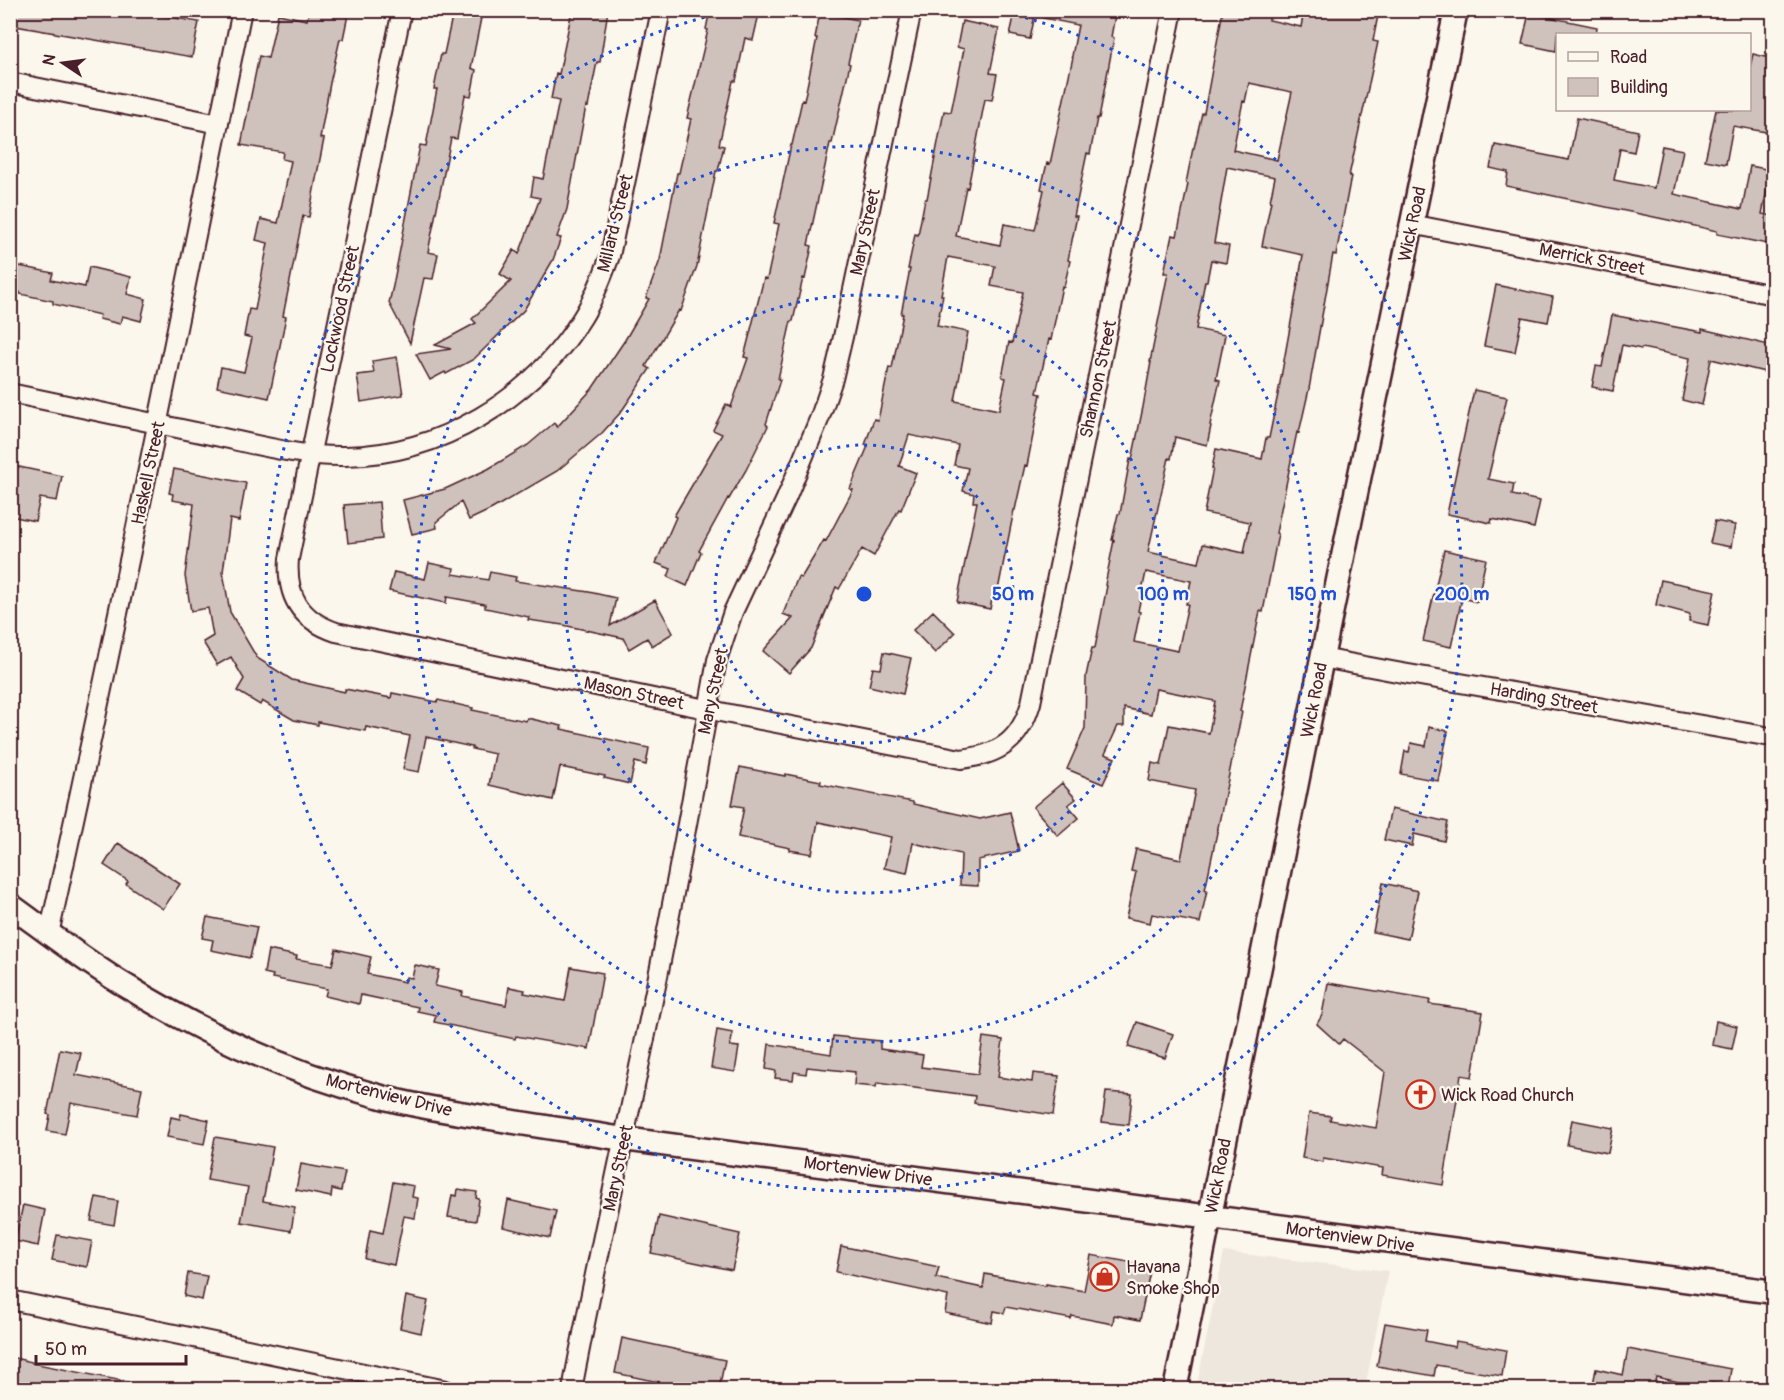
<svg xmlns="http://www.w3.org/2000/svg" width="1784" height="1400" font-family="Pangolin,sans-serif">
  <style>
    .built { fill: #eee7de }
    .building { fill: #cfc2bc; stroke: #4a1f2b; stroke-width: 1.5; fill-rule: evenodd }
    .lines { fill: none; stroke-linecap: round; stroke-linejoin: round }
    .minor-casing { stroke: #4a1f2b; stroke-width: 22 }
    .tertiary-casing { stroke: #4a1f2b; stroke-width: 27 }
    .minor { stroke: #fbf7ec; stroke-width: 18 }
    .tertiary { stroke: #fbf7ec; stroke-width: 22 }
    .ring { fill: none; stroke: #1d4ed8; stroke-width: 3; stroke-dasharray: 3 6 }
    .labels { text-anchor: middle; stroke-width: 4.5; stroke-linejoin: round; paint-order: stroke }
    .street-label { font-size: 18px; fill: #4a1f2b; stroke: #fbf7ec }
    .poi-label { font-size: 18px; fill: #4a1f2b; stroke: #fbf7ec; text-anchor: start }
    .centre { fill: #1d4ed8; stroke: #fbf7ec; stroke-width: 3 }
    .ring-label { font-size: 18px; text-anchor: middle; font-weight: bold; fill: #1d4ed8; stroke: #fbf7ec; stroke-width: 4.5; stroke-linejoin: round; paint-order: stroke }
  </style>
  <rect width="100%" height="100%" fill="#fbf7ec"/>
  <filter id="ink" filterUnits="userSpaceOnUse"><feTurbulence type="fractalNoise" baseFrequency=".0167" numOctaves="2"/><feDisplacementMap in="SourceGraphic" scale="12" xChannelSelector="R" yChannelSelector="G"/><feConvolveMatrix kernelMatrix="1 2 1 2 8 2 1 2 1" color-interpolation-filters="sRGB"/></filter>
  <g filter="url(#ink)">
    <path class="built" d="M1224,1252L1388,1271L1365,1389H1196Z"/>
    <path class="building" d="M10,10L134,11L199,22L192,57L10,25Z
      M309,10H349L343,39H340L330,83L320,138L324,139L315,184L309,217L303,216L283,316L286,317L269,398L217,387L221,367L244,372L252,338L244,336L249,309L255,310L268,243L256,240L261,219L278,223L291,161L282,159L283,152L241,145L259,56L268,58L278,14L307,20Z
      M572,10H608L600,62H597L588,107L586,106L567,209L557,237L561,238L553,260L524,310L474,359L446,374L445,372L430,380L416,354L451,349L435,345L476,323L472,319L511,281L500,274L514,250L519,254L540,198L531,196L534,177L543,179L559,101L551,99L556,73L559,74Z
      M710,10H743L759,14L753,40L745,38L736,81H733L719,145L724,146L718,171H716L697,266L681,311L679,310L646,366L650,369L621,412L602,433L557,471L492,509L469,520L461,502L436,522L437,528L412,534L403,500L445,489L488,469L528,445L554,423L557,427L592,389L625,340L649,299L646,298L660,260L677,173H679L691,119L687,118L708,30L706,29Z
      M1019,10H1036L1030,39L1010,35L1014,17H1018Z
      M1044,10H1116L1111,37L1114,38L1099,118H1097L1090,154L1087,153L1074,216H1077L1068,260L1070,261L1064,287L1062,286L1051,340L1049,339L1037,393L1041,394L1027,466L1025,465L1015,510H1014L996,600L992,599L990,609L957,602L977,502H973L974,494L963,491L968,468L954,465L958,445L909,435L899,466L916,473L901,510L899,509L874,556L862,549L839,589L836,587L811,648L789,673L763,651L793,618L783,614L798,577L801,578L824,540L826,541L853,490L850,489L868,446L865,445L874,419L878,420L889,367L892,368L903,314H901L910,269H908L915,234L918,235L925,199H927L944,111L951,112L964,49L957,47L962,21L999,29L990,73L997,74L992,100L985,99L968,188L966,187L956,236L1000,245L1004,224L1035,230L1044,190L1041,189L1047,163L1050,164L1073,57L1072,56L1078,25L1043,18ZM948,257L995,266L991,286L1023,292L1012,343L1009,342L1002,377L1006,378L999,410L955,401L968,332L937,326L943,295H941Z
      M1223,10H1270L1269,20L1301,27L1304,10H1379L1373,41L1378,42L1349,176H1351L1336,255L1333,254L1309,389L1299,433L1297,432L1276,533L1278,534L1263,612L1260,611L1240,711L1242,712L1205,890H1207L1200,923L1152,914L1150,923L1126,918L1136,872L1131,871L1136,849L1181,859L1195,790L1149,781L1152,763L1161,765L1169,725L1209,733L1215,701L1156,689L1151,714L1124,708V726H1118L1105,754L1115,758L1103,784L1067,769L1085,728L1086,676L1092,648H1095L1107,586L1105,585L1114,540H1112L1118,514H1120L1130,459L1132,460L1143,407L1151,362H1150L1168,273H1164L1172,235L1177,236L1188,184L1186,183L1193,148H1194L1202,113H1204ZM1249,83L1292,92L1277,160L1233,150L1243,101L1245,102ZM1227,167L1275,177L1270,201H1271L1262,246L1303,255L1278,394L1269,438H1266L1262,459L1216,449L1212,468H1213L1204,513L1250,522L1244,553L1203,544L1199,563L1148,552L1169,458L1171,459L1175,437L1207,445L1211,426L1210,425L1220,380L1216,379L1225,335L1196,329L1205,281H1207L1211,260L1226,263L1229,246L1214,243ZM1146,572L1191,581L1186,604H1188L1178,651L1134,642L1140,612L1138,611Z
      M453,12L481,18L471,68L476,70L471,96L465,95L457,139L451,138L428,252L438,254L433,279L424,278L410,343L389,303L393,286L420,145L426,146L437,89H434L441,54H444Z
      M820,12L858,20L848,63L850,64L832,143H830L808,245L812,246L805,279L803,278L793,321H791L778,379L780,380L766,424L768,426L746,470L729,499L728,498L699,551L701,552L687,586L668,577L671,569L656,563L676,517L674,516L722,434L713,430L726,404L731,407L748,358L744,357L764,278L767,279L779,224L774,223L791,145H792L802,100L804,101L817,38H815Z
      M1529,13L1597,27L1596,34H1557L1556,51L1522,44Z
      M1753,54L1770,58L1769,62L1773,63V122L1772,133L1733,126L1726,164L1705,160L1716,110H1749V71Z
      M1577,118L1638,131L1634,152L1620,149L1614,180L1654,188L1662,146L1683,150L1674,194L1742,209L1750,166L1771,170L1762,214L1773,216V245L1717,234V231L1673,221L1506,186L1508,172L1490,168L1495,145L1569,160Z
      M10,264L53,273L51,280L85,287L89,267L131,277L127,294L146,299L141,321L122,316L120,324L99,319L100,315L53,304V301L20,294V292L10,290Z
      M1496,285L1553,297L1548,322L1522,317L1515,352L1484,346Z
      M1612,315L1702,332V329L1773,346V374L1711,359L1702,405L1682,400L1690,358L1642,348L1641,349L1622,345L1613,391L1592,387L1596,366L1602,367Z
      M397,357L403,395L361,402L357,375L374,373L372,361Z
      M1474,390L1507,397L1488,479L1514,484L1512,495L1540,501L1534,528L1492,519L1491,523L1447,514Z
      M10,465L62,476L57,501L40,498L35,521L10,516Z
      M174,469L246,483L239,521L230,519L223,572L230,612L257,658L292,680L345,692V689L391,698L392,693L437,702L438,700L473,708L472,710L526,721L527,718L562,726L561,729L649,748L646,765L635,762L630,784L604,778L605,776L560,767L553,800L489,785L495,754L472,749V747L426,737L419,772L403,769L410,736L366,727L365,731L318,722V725L294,720L262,701L260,705L237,691L244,679L231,657L217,665L203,642L213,636L208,608L191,611L185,576L194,504L172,500L173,494L169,493Z
      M379,502L382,539L348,543L344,505Z
      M1715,521L1735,525L1731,547L1710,543Z
      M1444,550L1486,559L1477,602L1462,598L1451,647L1423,641Z
      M429,563L454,568L453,574L488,580L490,572L516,577L515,581L589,592L616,598L610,626L655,600L673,633L652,646L647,638L629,649L623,638L563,625L528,620L529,617L485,608V604L447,597L446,603L389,591L394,572L425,579Z
      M1661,580L1715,591L1708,625L1689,621L1690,614L1656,605Z
      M933,611L955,633L935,653L913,630Z
      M884,652L911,658L903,694L869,686L873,668L881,669Z
      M1429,727L1448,731L1438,781L1401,774L1405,751L1409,752L1411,743L1426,746Z
      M740,767L785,776V774L821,781L820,784L913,802V804L980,819L1010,812L1019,851L978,860V886L960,885L961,854L913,843L907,873L884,868L891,837L818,822L812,854L789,850L790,848L738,837L744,807L732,805Z
      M1062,783L1076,799L1068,805L1079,818L1058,836L1033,807Z
      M1391,809L1448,822L1444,841L1414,834L1412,846L1384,840Z
      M118,843L180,884L163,909L126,884L128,881L104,865Z
      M1383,883L1418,891L1408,939L1373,932Z
      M207,917L257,927L250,958L211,950L213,940L202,938Z
      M336,949L371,957L367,974L405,982L406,977L412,978L415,965L439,970L435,986L463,992L462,996L506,1005L509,987L525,990L524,993L565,1001L571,967L603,973L589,1049L516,1036L515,1039L434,1022L436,1015L417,1011L418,1007L361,995L359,1004L325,996L327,989L272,978L273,975L264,973L268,950L297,956L296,959L332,965Z
      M1328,983L1430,1000L1429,1004L1483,1012L1472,1077L1461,1075L1443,1185L1382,1175L1383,1168L1323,1158V1162L1302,1158L1309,1113L1331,1116L1330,1120L1376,1128L1385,1072L1343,1039L1339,1044L1317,1024L1322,1015Z
      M1716,1021L1737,1026L1732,1049L1712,1045Z
      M1137,1022L1173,1034L1165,1058L1128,1047Z
      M717,1030L733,1033L730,1046L739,1047L735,1072L711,1068Z
      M833,1036L880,1041V1049L923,1055L921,1067L978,1074L983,1037L1003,1040L998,1077L1032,1082L1033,1073L1059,1076L1053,1115L974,1103L975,1096L877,1083L876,1087L854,1085L855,1072L807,1067L806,1074L794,1072L793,1080L775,1078L776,1071L766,1069L769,1044L831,1054Z
      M60,1049L81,1053L76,1075L142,1088L137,1115L71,1103L65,1134L47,1131L50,1115L47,1114Z
      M1106,1092L1132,1094L1129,1125L1102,1122Z
      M181,1114L209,1120L204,1144L167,1137L171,1117L180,1119Z
      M1572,1120L1613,1128L1608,1153L1567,1145Z
      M215,1137L273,1147L263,1201L295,1207L291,1231L241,1222L248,1187L207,1180Z
      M301,1164L345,1172L341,1191L332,1189L331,1197L296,1190Z
      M393,1182L414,1186L412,1197L418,1198L415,1218L404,1216L394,1265L365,1259L370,1230L383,1233Z
      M458,1189L477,1192L476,1198L479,1199L476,1221L448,1217L452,1195L457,1196Z
      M96,1197L118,1201L114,1225L91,1221Z
      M508,1200L556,1211L550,1238L503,1227Z
      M23,1205L45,1210L38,1246L15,1241Z
      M659,1216L740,1234L732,1270L651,1253Z
      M57,1235L92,1241L87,1267L52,1260Z
      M841,1246L939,1267L936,1278L983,1288L985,1274L1046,1286V1284L1084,1291L1091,1255L1151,1266L1140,1320L1114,1315L1113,1324L1072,1316L1071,1319L1006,1307L1004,1313L994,1311L992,1323L945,1313L948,1296L836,1272Z
      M188,1273L207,1276L202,1300L184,1296Z
      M406,1296L428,1301L421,1333L400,1328Z
      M1385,1323L1427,1330L1425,1341L1455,1347L1456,1341L1506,1350L1502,1376L1436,1365L1434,1376L1377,1366Z
      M622,1338L725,1360L719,1389H692L615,1373Z
      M1628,1349L1731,1369L1728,1387L1712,1383L1710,1389L1656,1377L1655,1381L1659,1382L1658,1389H1592L1596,1369L1623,1375Z
      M10,1357L32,1362V1363L128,1382L127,1389H41L10,1383Z"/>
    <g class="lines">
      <defs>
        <path id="minor" d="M402,10L289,559C286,596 300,620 336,632L730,714L961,759C999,755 1020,741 1031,703L1173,10
          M10,82L219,124
          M1411,224L1774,295
          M10,393C79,407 147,422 215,436C257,445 301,457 345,456C440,455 532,399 582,318C594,299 602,278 610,256L661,10
          M1322,658L1397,672L1765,736
          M49,934C117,627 179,318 242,10
          M10,1300L446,1390
          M572,1390C598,1251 630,1114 658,976C679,871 698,765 717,660L733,612L786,499L820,417L833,379L843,337L912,10"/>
        <path id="tertiary" d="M10,905C46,931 81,958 118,981C198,1031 287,1072 378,1096C409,1105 441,1110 472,1115C523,1124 573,1131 624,1139L1774,1292
          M1175,1390L1322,658L1456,10"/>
      </defs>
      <use href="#minor" class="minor-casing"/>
      <use href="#tertiary" class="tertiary-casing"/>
      <use href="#minor" class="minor"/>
      <use href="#tertiary" class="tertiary"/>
    </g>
  </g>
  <g class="ring">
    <circle cx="864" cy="594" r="149"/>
    <circle cx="864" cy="594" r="299"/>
    <circle cx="864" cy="594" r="448"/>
    <path d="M999 11A598 598 0 1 1 729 11"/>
  </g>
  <defs>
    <symbol id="church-ring" viewBox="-11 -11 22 22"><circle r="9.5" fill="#fbf7ec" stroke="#c8321e" stroke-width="1.5"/><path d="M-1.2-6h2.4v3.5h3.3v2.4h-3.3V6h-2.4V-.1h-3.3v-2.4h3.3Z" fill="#c8321e"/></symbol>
    <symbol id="shop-ring" viewBox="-11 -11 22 22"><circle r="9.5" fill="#fbf7ec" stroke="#c8321e" stroke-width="1.5"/><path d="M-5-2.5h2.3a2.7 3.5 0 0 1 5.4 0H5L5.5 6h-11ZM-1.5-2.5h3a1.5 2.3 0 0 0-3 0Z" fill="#c8321e"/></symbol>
  </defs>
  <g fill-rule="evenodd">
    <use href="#church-ring" x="1404" y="1078" width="33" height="33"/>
    <use href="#shop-ring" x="1088" y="1260" width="33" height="33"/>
  </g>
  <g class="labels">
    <g class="street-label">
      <text transform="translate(615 223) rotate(-76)" y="6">Millard Street</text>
      <text transform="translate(1412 224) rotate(-78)" y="6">Wick Road</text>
      <text transform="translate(865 232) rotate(-78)" y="6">Mary Street</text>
      <text transform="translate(1592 259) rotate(11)" y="6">Merrick Street</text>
      <text transform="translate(340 309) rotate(-78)" y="6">Lockwood Street</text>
      <text transform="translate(1098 379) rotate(-78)" y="6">Shannon Street</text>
      <text transform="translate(148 473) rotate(-78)" y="6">Haskell Street</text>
      <text transform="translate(713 691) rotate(-78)" y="6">Mary Street</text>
      <text transform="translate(634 693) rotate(12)" y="6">Mason Street</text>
      <text transform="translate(1544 698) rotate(10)" y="6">Harding Street</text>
      <text transform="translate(1314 700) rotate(-79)" y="6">Wick Road</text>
      <text transform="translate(389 1095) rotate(14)" y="6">Mortenview Drive</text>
      <text transform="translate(618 1168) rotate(-78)" y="6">Mary Street</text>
      <text transform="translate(868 1171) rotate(8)" y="6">Mortenview Drive</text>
      <text transform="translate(1218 1176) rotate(-79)" y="6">Wick Road</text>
      <text transform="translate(1350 1237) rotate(8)" y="6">Mortenview Drive</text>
    </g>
    <g class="poi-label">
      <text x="1441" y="1101">Wick Road Church</text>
      <text x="1126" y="1273">Havana<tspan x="1126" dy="21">Smoke Shop</tspan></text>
    </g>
  </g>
  <circle cx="864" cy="594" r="9" class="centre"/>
  <g class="ring-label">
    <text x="1013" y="600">50 m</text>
    <text x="1163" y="600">100 m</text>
    <text x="1312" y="600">150 m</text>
    <text x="1462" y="600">200 m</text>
  </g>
  <rect width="1784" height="1400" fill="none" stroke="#fbf7ec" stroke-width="36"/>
  <rect x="18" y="18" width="1748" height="1364" fill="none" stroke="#4a1f2b" stroke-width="2" filter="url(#ink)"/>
  <rect x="1556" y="33" width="195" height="78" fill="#fbf7ec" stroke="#b4a19f" stroke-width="1.5"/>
  <rect x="1568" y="52" width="30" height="9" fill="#fbf7ec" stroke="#b4a19f" stroke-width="1.5"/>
  <text x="1610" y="63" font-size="18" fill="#4a1f2b">Road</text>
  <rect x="1568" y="78" width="30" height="18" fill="#cfc2bc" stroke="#b4a19f" stroke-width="1.5"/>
  <text x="1610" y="93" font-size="18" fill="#4a1f2b">Building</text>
  <g transform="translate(63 63) rotate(283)" stroke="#fbf7ec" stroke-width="4.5" paint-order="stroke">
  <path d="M0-4.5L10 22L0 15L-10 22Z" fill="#4a1f2b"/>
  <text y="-9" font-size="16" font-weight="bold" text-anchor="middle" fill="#4a1f2b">N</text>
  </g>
  <path d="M36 1355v9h150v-9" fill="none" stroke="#4a1f2b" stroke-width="3"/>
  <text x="45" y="1355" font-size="18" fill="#4a1f2b" stroke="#fbf7ec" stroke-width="4.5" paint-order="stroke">50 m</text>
</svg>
